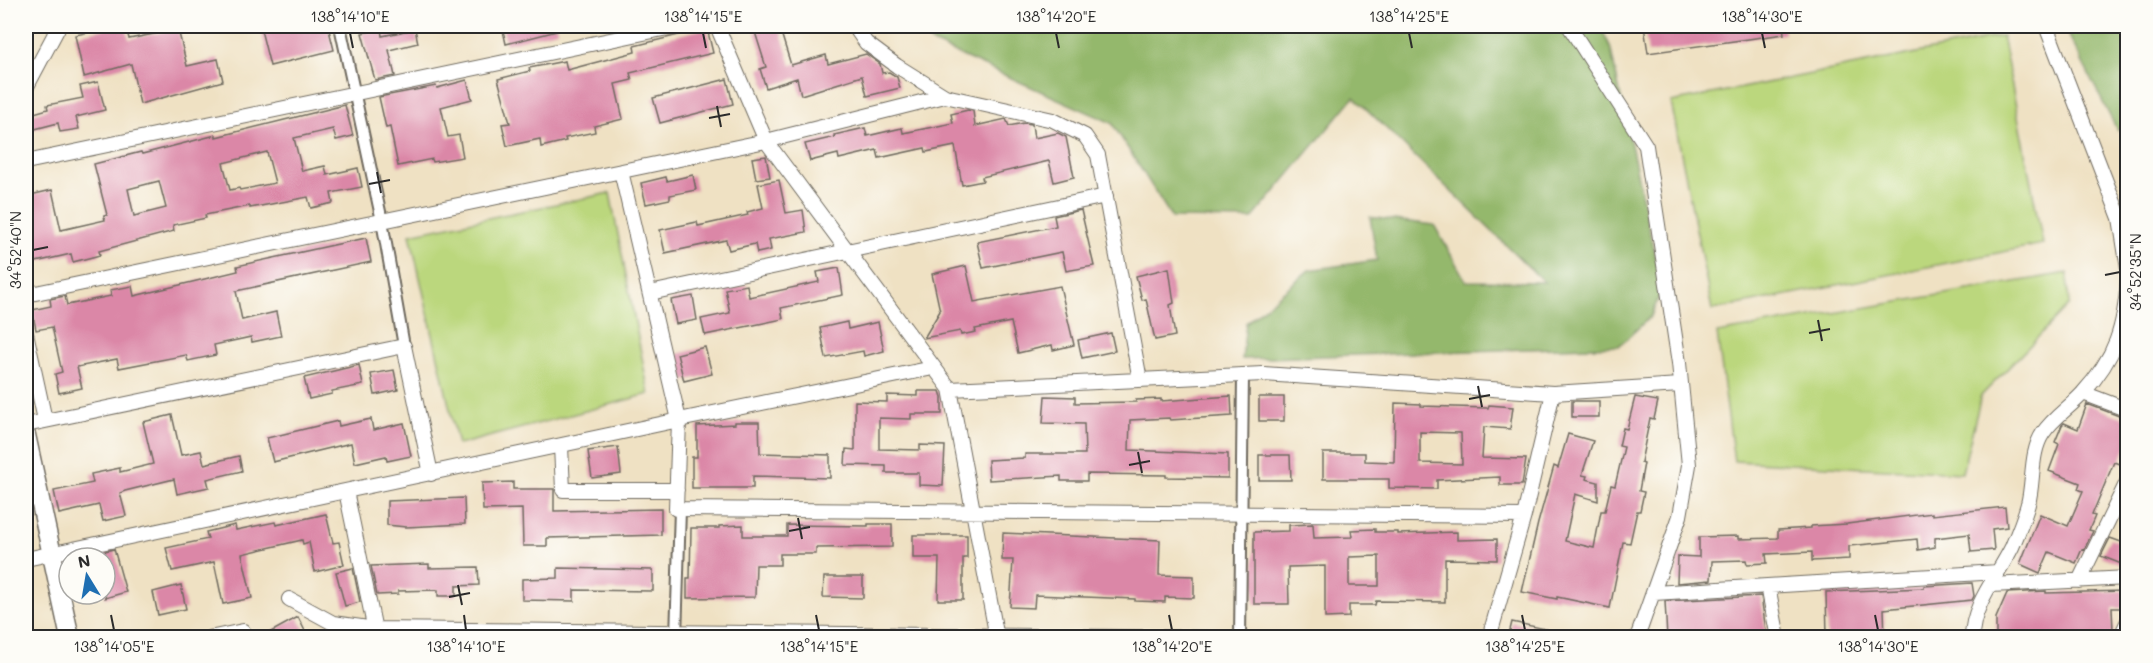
<svg xmlns="http://www.w3.org/2000/svg" width="2153" height="663" font-family="Mali,sans-serif">
  <style>
    .green { fill: #bbd77d; stroke: #738154; stroke-width: 1.5 }
    .forest { fill: #94b86c; stroke: #60724c; stroke-width: 1.5 }
    .building { fill: #db87a7; fill-rule: evenodd }
    .lines { fill: none; stroke-linecap: round; stroke-linejoin: round }
    .pedestrian-casing { stroke: #706b60; stroke-width: 14 }
    .minor-casing { stroke: #706b60; stroke-width: 16 }
    .tertiary-casing { stroke: #706b60; stroke-width: 21 }
    .pedestrian { stroke: #fff; stroke-width: 10 }
    .minor { stroke: #fff; stroke-width: 14 }
    .tertiary { stroke: #fff; stroke-width: 18 }
    .ticks { fill: none; stroke: #2b2b2b; stroke-width: 2 }
    .neatline { fill: none; stroke: #2b2b2b; stroke-width: 2 }
    .ticks-label { font-size: 15px; text-anchor: middle; fill: #2b2b2b }
  </style>
  <rect width="100%" height="100%" fill="#fdfcf7"/>
  <filter id="ink" filterUnits="userSpaceOnUse"><feTurbulence type="fractalNoise" baseFrequency=".0167" numOctaves="2"/><feDisplacementMap in="SourceGraphic" scale="12" xChannelSelector="R" yChannelSelector="G"/><feConvolveMatrix kernelMatrix="1 2 1 2 8 2 1 2 1" color-interpolation-filters="sRGB"/></filter>
  <filter id="wash" filterUnits="userSpaceOnUse"><feTurbulence type="fractalNoise" baseFrequency=".008" numOctaves="4" result="noise"/><feDisplacementMap in="SourceGraphic" scale="24" xChannelSelector="R" yChannelSelector="G"/><feGaussianBlur stdDeviation="1.35" result="paint"/><feColorMatrix in="noise" values="0 0 0 0 0 0 0 0 0 0 0 0 0 0 0 0 0 1.4 0 .05"/><feComposite in="paint" operator="in"/></filter>
  <g filter="url(#wash)">
    <rect width="100%" height="100%" fill="#efe1c3"/>
    <path class="green" d="M2002,36L2043,244L1712,310L1671,102Z
      M610,193L649,394L458,445L410,234Z
      M2067,273L2069,305L1981,396L1962,473L1734,461L1717,333Z"/>
    <path class="forest" d="M909,26H1600L1610,46L1662,290L1651,316L1619,346L1242,359L1246,323L1309,270L1377,260L1370,217L1434,225L1466,281L1544,282L1354,97L1252,219L1172,218L1112,123L935,44Z
      M2064,26H2127V123L2117,130Z"/>
    <g id="blocks">
      <path class="building" d="M119,26H126L129,39L178,29L187,66L218,59L223,81L140,104L131,64L84,77L75,35Z
        M260,26H328L334,50L270,66Z
        M502,26H557V31L506,44Z
        M775,26H779L791,65L826,55L828,64L866,54L880,64L882,73L889,72L897,77L900,88L867,96L862,76L801,95L797,78L766,88L760,69L766,67L755,32Z
        M1644,26H1783L1784,34L1648,53Z
        M707,28L713,53L630,73L632,80L615,84L623,119L594,126L595,132L565,138L566,141L541,147L540,139L507,146L502,124L510,123L498,79L530,71L529,68L565,61L567,70L635,52L634,46Z
        M381,29L382,36L415,29L418,43L389,50L395,76L375,80L362,33Z
        M727,79L733,104L660,123L653,98Z
        M467,80L472,99L441,107L448,137L459,135L463,157L433,162L432,159L398,166L390,127L386,128L379,97L436,86L437,88Z
        M98,82L105,110L76,117L79,129L60,132L58,123L31,130L27,115L48,109L47,105L83,98L80,86Z
        M345,105L353,136L336,140L333,129L294,138L302,171L325,166L327,175L358,168L362,187L331,193L333,203L311,208L308,197L250,208V206L205,215L206,218L173,225L174,231L99,251L100,255L73,262L71,254L27,264L26,234L33,232L26,196L52,190L61,230L105,220L104,216L107,215L94,164L141,152L142,154L216,135V137ZM267,152L275,183L240,190L239,188L230,190L223,163ZM159,181L166,208L134,216L128,189Z
        M968,110L973,111L975,126L1006,119L1009,126L1024,123L1032,124L1034,138L1058,133L1066,137L1074,177L1054,182L1049,161L982,177L983,181L962,185L955,146L926,152L925,148L879,158L877,150L839,159L838,154L810,161L805,144L835,137L834,135L865,128L867,136L902,128L903,133L953,123L951,114Z
        M766,156L770,177L756,179L752,158Z
        M693,175L696,190L670,195V199L646,204L641,183L666,177L667,181Z
        M779,180L786,213L803,210L806,232L769,239L771,250L757,253L755,244L729,250L726,240L665,253L660,230L697,222L698,226L748,215L747,212L763,208L758,184Z
        M1081,210L1094,266L1066,271L1062,252L983,268L977,242L1056,226L1054,216Z
        M366,238L371,262L236,291L242,320L276,312L281,336L252,342L251,337L214,345L216,355L188,361L186,355L119,368L117,359L77,367L82,388L59,393L55,374L62,372L52,327L36,330L32,310L51,306L50,299L65,296L67,305L111,296L110,290L132,286L134,296L238,271L237,266Z
        M966,266L974,302L1060,286L1074,345L1053,350L1052,345L1018,353L1011,322L975,329L976,332L961,335L960,331L924,338L940,311L932,274Z
        M839,268L843,295L781,308L783,319L705,335L701,319L730,313L725,289L747,285L749,297L819,282L817,272Z
        M1169,268L1174,303L1170,305L1175,336L1155,340L1146,299L1142,300L1136,276Z
        M693,296L697,320L676,324L671,300Z
        M847,322L848,329L878,322L884,351L864,356L863,351L826,358L820,328Z
        M1111,333L1115,351L1082,358L1078,340Z
        M705,347L712,374L684,381L677,354Z
        M359,365L363,385L332,391V394L309,399L304,378Z
        M394,370L398,390L375,395L371,374Z
        M918,391H940L942,397V414H911V419L879,418V449L920,450V445L945,446L943,486L919,485V473H886V466L845,465L846,449L855,450V401L887,402V395L918,396Z
        M1045,396L1075,397V403L1136,402V400L1161,399V401L1231,396L1232,416L1170,420L1169,418L1130,420L1129,450L1228,454V478L1166,477V475L1087,474V481H1061V476L989,480L988,460L1025,458V454H1085L1084,424L1043,423Z
        M1259,397H1284V421H1259Z
        M1635,397L1658,401L1654,419L1650,418L1641,462L1644,463L1639,491L1644,492L1640,511H1637L1630,543L1623,542L1610,608L1557,597V599L1522,592L1538,523L1554,466L1558,468L1568,434L1593,441L1582,475L1587,476L1586,479L1598,482V501L1575,494L1565,541L1594,548L1601,511H1605L1611,485L1615,486L1624,447L1619,446L1623,428L1627,429Z
        M1572,401H1599V417H1572Z
        M1395,403L1421,404V406L1488,408L1489,405L1513,407L1510,429L1484,427L1482,458L1526,459L1522,485H1500V477L1437,480V489L1389,488V479H1323V453H1365V461L1394,462ZM1420,432L1461,433L1462,464L1420,463Z
        M2087,404L2127,419V444L2119,464L2114,462L2092,515L2095,516L2089,530L2093,531L2084,550L2082,549L2076,563L2049,552L2040,573L2020,564L2040,514L2068,526L2083,491L2078,489L2080,483L2049,471L2059,444L2055,442L2062,425L2064,423L2078,429Z
        M172,415L181,455L201,451L204,464L239,456L242,471L207,479L209,487L177,494L174,479L125,491L120,493L126,516L103,521L99,505L59,514L54,491L93,483L91,474L120,468V472L153,464L143,422Z
        M371,419L373,430L404,423L411,456L387,461L386,456L355,463L351,443L273,462L267,438L338,421L339,426Z
        M735,422H759L760,453L830,455V478L753,476V488H692V457H697V426L735,424Z
        M618,447L621,474L592,478L588,451Z
        M1259,455H1290L1291,480H1259Z
        M513,482V489H554V511L661,509V535L547,538V546H523L522,509L483,510L482,483Z
        M464,498L465,524L406,527L387,525V501Z
        M2005,507L2007,527L1992,529L1994,550L1971,552L1969,534L1935,538V547L1918,550L1917,539L1879,543L1849,546V559L1812,561V552L1766,554L1767,563L1747,564L1746,560L1712,561L1711,580L1677,583L1678,556L1699,557V537L1738,536V539L1778,538V530L1811,528V526L1847,524L1932,513V515Z
        M326,514L333,543L339,542L344,565L315,572L309,542L303,544L302,540L242,554L252,598L223,604L214,562L172,571L166,548L208,539L206,532L235,525L236,530L275,522L276,525Z
        M868,524H892V547L816,548V554H780V565H756L755,597L687,598V578H690L691,528H719V526L743,525V536H787V525L868,526Z
        M1313,524L1314,538L1352,537L1351,530L1375,529V532H1398V534L1457,532V540L1497,539V560L1445,559V602L1376,601L1375,605H1349V617L1325,618V566L1288,567L1289,604H1254V532L1289,531V525ZM1379,556V586H1349V557Z
        M1003,533L1160,540L1159,575L1194,576V598L1165,597V602L1135,601V599L1035,595L1034,608L1010,607L1013,560H1002Z
        M913,535H967V558H963V600H938L939,558H913Z
        M2110,538L2127,544V555L2124,565L2101,556Z
        M114,549L126,592L105,598V551Z
        M429,564V568L478,567L479,585L456,586V596H438V590L398,591V594L377,595L371,566Z
        M353,568L360,602L345,606L336,572Z
        M558,568L653,570V591L574,590V601L522,600V579L558,578Z
        M824,577H863V598L823,597Z
        M1972,583L1974,596L1972,600L1884,609L1885,638H1827L1826,592L1924,588V586Z
        M181,585L186,609L158,615L153,592Z
        M2046,591V593L2124,591L2125,608H2112L2113,631L2111,636L1996,638V618L2007,593Z
        M1761,596L1767,638H1667L1665,601Z
        M298,617L306,633L298,638H260Z
        M1512,622L1555,631L1554,638H1508Z"/>
    </g>
  </g>
  <g filter="url(#ink)">
    <use href="#blocks" fill-opacity="0" stroke="#706b60" stroke-width="1.5"/>
    <g class="lines">
      <defs>
        <path id="pedestrian" d="M340,26L382,221L404,346
          M676,637L680,509
          M1240,638L1243,375"/>
        <path id="minor" d="M717,26L766,141L950,389L997,638
          M854,26L866,43L897,66L945,96L1053,120L1085,136L1098,155L1140,380
          M1569,26L1646,146L1679,363L1689,465L1680,516L1637,638
          M2046,26L2120,218L2128,269
          M26,88L59,26
          M26,162L677,26
          M621,171L679,420L676,509L1524,516
          M650,293L1106,196
          M26,295L766,141L945,96
          M26,333L45,420
          M950,389L1263,374L1553,393L1680,385
          M2083,393L2128,410
          M26,425L404,346L431,474
          M561,446L563,490H677
          M346,491L376,635
          M26,559L679,420L933,368
          M2079,581L2128,480
          M1991,585L2128,578
          M1768,586L1778,638
          M1654,593L1998,572
          M289,599L333,623L375,629L1212,638
          M209,638L243,631L247,638
          M1489,638L1524,516L1553,393
          M1972,638C1972,604 1998,576 2012,547C2018,533 2024,518 2028,504C2034,481 2030,452 2043,433C2053,418 2070,407 2082,394C2116,357 2125,327 2128,278
          M2120,638L2128,621"/>
        <path id="tertiary" d="M26,435L70,638"/>
      </defs>
      <use href="#pedestrian" class="pedestrian-casing"/>
      <use href="#minor" class="minor-casing"/>
      <use href="#tertiary" class="tertiary-casing"/>
      <use href="#pedestrian" class="pedestrian"/>
      <use href="#minor" class="minor"/>
      <use href="#tertiary" class="tertiary"/>
    </g>
  </g>
  <path class="ticks" d="M350,33L353,48M703,33L706,48M1056,33L1059,48M1409,33L1412,48M1762,33L1765,48M717,106L721,127M709,118L730,114M377,172L381,193M369,184L390,180M33,250L48,247M2105,275L2120,272M1818,320L1822,341M1809,333L1830,329M1478,386L1482,407M1469,399L1490,395M1138,452L1142,473M1129,465L1150,461M798,518L802,539M789,531L810,527M458,585L462,605M449,597L470,593M111,615L114,630M464,615L466,630M816,615L819,630M1169,615L1172,630M1522,615L1525,630M1875,615L1878,630"/>
  <rect width="2153" height="663" fill="none" stroke="#fdfcf7" stroke-width="66"/>
  <g transform="translate(87 576) rotate(349)"><circle r="28" fill="#fdfcf7" stroke="#a9a8a5" stroke-width="1.5"/>
  <path d="M0-4.5L10 22L0 15L-10 22Z" fill="#1f6fb2"/>
  <text y="-9" font-size="16" font-weight="bold" text-anchor="middle" fill="#2b2b2b">N</text>
  </g>
  <rect x="33" y="33" width="2087" height="597" class="neatline"/>
  <g class="ticks-label">
    <text x="350" y="22">138°14'10"E</text>
    <text x="703" y="22">138°14'15"E</text>
    <text x="1056" y="22">138°14'20"E</text>
    <text x="1409" y="22">138°14'25"E</text>
    <text x="1762" y="22">138°14'30"E</text>
    <text transform="translate(16 250) rotate(-90)" y="5">34°52'40"N</text>
    <text transform="translate(2136 272) rotate(-90)" y="5">34°52'35"N</text>
    <text x="114" y="652">138°14'05"E</text>
    <text x="466" y="652">138°14'10"E</text>
    <text x="819" y="652">138°14'15"E</text>
    <text x="1172" y="652">138°14'20"E</text>
    <text x="1525" y="652">138°14'25"E</text>
    <text x="1878" y="652">138°14'30"E</text>
  </g>
</svg>
